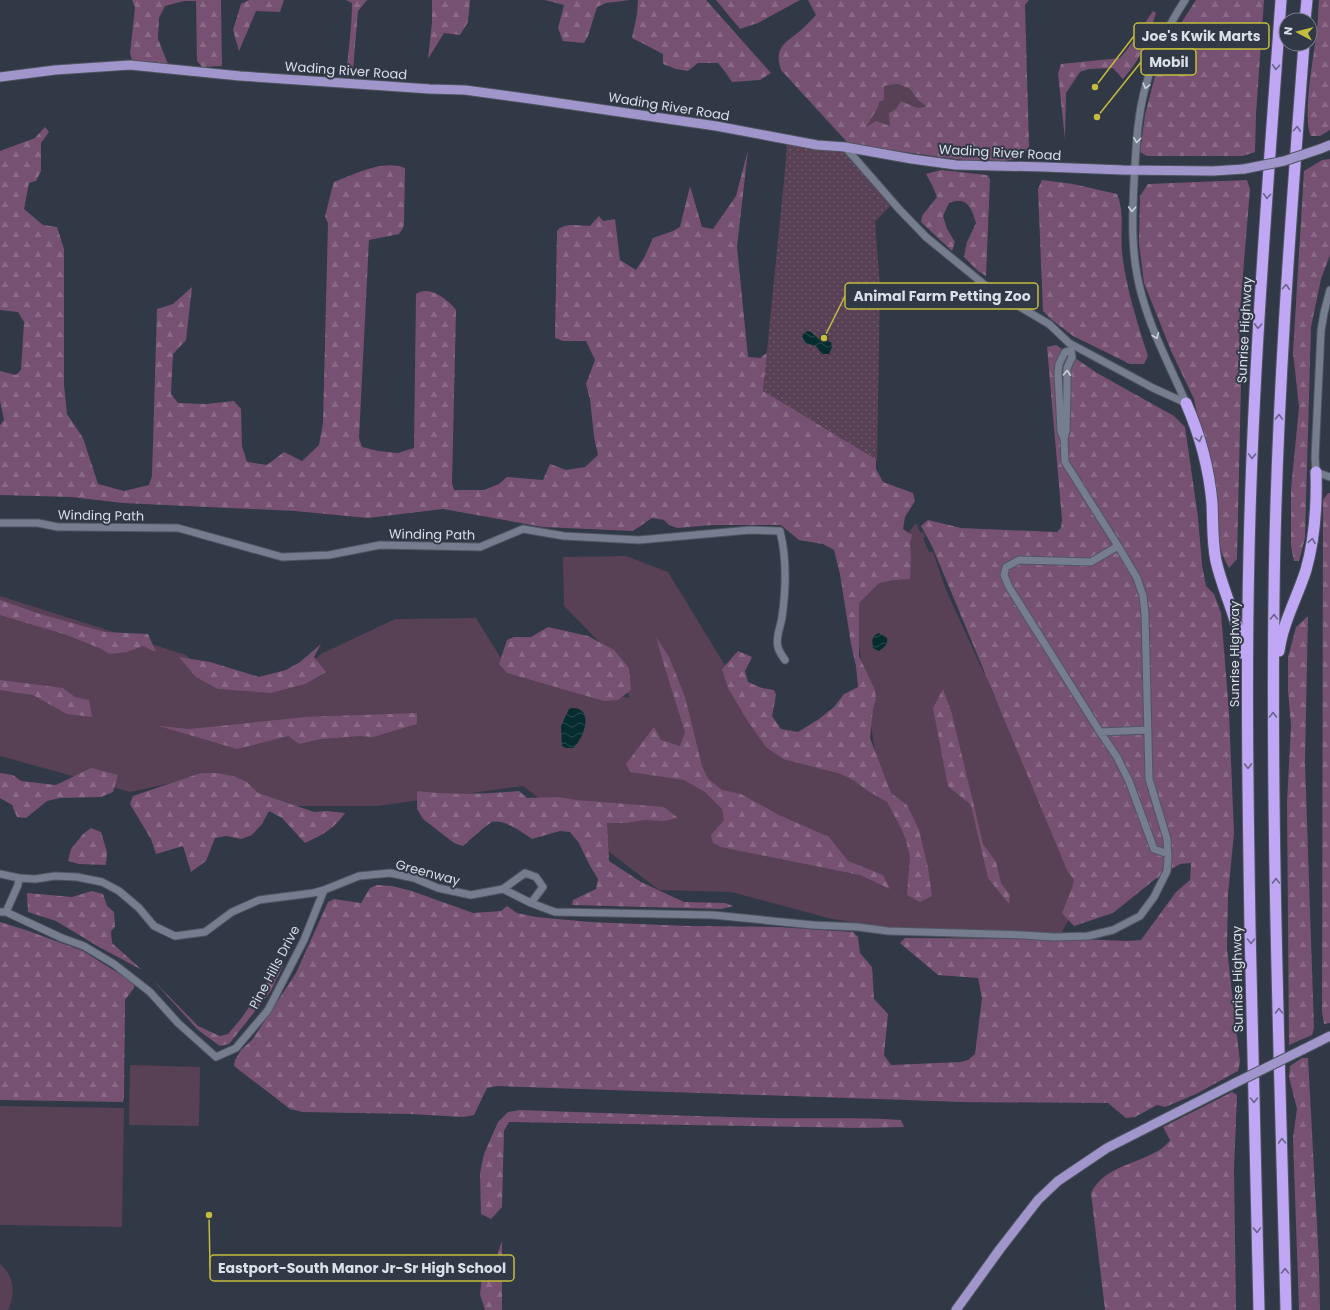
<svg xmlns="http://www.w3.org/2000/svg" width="1330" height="1310" font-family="Poppins,sans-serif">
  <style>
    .green { fill: #584055 }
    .forest { fill: url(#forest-firs); fill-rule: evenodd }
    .park { fill: url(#park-dots) }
    .water { fill: url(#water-waves) }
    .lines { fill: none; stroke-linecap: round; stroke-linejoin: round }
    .minor-casing { stroke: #4f5561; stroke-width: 9 }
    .major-casing { stroke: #4f5561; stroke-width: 11 }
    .highway-casing { stroke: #4f5561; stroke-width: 13 }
    .minor { stroke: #757d8e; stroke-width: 7 }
    .major { stroke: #a196cb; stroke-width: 9 }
    .highway { stroke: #bfa7f4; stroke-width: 11 }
    .major-bridge-casing { stroke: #4f5561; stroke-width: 11; stroke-linecap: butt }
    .major-bridge { stroke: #a196cb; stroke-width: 9 }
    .oneway { stroke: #6a648c }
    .oneway2 { stroke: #cbd0da }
    .labels { text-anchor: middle; stroke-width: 4; stroke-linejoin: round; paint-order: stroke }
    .street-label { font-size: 13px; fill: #dadfe8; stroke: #313846 }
    .leader { fill: none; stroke: #c4bc3d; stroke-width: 1.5 }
    .callout-dot { fill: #c4bc3d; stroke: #313846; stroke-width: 1.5 }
    .callout { fill: #313846; stroke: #c4bc3d; stroke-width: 1.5 }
    .callout-label { font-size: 14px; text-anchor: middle; font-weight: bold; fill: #dadfe8 }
  </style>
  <defs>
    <pattern id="forest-firs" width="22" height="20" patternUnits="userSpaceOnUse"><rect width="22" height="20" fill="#775172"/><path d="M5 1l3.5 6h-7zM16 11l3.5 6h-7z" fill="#8a6a86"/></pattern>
    <pattern id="park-dots" width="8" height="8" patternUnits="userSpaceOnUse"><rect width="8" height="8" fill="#584055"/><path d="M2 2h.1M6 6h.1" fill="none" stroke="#6f5b6d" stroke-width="1.8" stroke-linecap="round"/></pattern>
    <pattern id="water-waves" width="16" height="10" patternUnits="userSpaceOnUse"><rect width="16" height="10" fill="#052d2f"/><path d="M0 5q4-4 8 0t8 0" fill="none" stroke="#294b4d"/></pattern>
  </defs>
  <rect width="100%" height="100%" fill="#313846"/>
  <path class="green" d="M898,84L910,89L918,100L927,105L918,108L901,101L890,126L866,127L879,102L884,86Z
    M916,523L920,532L924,533L925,537L923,538L929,552H933L946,590L983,671L987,677L991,689L1083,893L1057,941L1018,946L983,938H957L888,929L828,918L731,892L659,890L523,786L377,806H279L199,777L130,792L0,756V596L186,655L216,683L285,687L321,654L395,619L476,618L504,663L629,698L622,665L564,606L563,557L626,556L668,572L776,749L878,772L853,605Z
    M130,1065L200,1067L199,1126L129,1125Z
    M0,1106L124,1108L122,1227L0,1225Z
    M0,1264C14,1276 16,1293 8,1310H0Z"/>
  <path class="forest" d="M132,0H221L222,66L202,67L197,61L196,1H184L165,6L159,18L158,39L168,64L133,62L130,54L135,7Z
    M249,0H284L280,12L256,11L239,51L233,30L241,4Z
    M346,0H367L358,11L353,70L346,77C348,52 352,28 352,3Z
    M432,0H470L468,22L460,35L444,33L428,59L432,22Z
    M545,0H630L606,3L597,7L588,36L584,43L563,41L558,28L564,5Z
    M638,0H706L771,73L760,80L732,82L726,73L718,63H698L688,71L676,69L663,64V54L632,38L637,14Z
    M716,0H800L758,23L740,29Z
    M808,0H1029L1025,5L1029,146L1025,153L1020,158L1004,161L964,160L852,145L846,141L781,70C774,47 784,44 800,31C806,26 811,20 816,15ZM898,84L910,89L918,100L926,106L918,108L901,101L896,109L889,113L890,126L876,121L866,127L878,107L879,102L884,100V86Z
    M1196,0H1264L1256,114L1255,152L1243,156H1147L1140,152L1145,115L1160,56Z
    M1319,0H1330V130L1320,136H1311C1302,119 1314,53 1317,31C1318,21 1318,10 1319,0Z
    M1153,11L1156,13C1148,39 1142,58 1123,79L1113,68L1089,69L1080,72L1066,93L1065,139L1058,74L1061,64L1120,58L1129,47Z
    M45,127L49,132L41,143V171L36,181L29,183L24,209L43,225L57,227L64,249V385L67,414L83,438L98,484L124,491L149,485L152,476L157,309L173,304L192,287L186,340L173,354L171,394L178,403L206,404L234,401L241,409L242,446L247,462L267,465L284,452L302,461L319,445L323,423L328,223L325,217L331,192L334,182C355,174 383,159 405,168L404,224L403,228L399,234L369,240L359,438L362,447L378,451L398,453L414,448L416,294C430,285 447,299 456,310L452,483L454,490H484L499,484L507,477L543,480L550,464L566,470L585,467L598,455L594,437L590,399L586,384L595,360L586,341H563L555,338L557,231C564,222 581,226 590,226L599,216L603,221L615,219L620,260L636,270L645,256L653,238L673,231L680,227L690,186L702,227L713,229L736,196L748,150L737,247L748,357L760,358L774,348L876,423V469L883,482L913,493L915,501L905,517L903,529L912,535L910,543L911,559L910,579L893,580L879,583L859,603V656L875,690L876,699L873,709L870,738L891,793L907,805L919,830L928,868L932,896L920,902L907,895L910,857L906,840L901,828L887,802L868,791L853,780L841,774L783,759L766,747L747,720L728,688L722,669L738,651L752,657L745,671L748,682L762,688L774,690L776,695L772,716L781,729L798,732L819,719L834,707L844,694L858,687L856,666L851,644L840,574L834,550L823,544L799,540L781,525H712L677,528L669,525L664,520L652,518L633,531L543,527L443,509L368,518L295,511L123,503L71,497L0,495V425L4,420L0,401V371L16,375L21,370L24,322L18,312L0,310V151L35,138Z
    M1330,159V255L1321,279L1311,327L1305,538L1299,561H1294L1291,546V489L1299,407L1293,352L1304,171L1322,160Z
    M941,170L987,175L990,179L986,276L978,271L964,257L967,242L976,223C971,207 967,196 949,203L943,216L947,229L955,242L952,251L921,222L922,216L937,197L932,185L926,174Z
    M1042,180L1073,184L1117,194C1125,213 1120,232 1122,252C1126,288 1137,322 1148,356L1144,364H1130L1073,336L1052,320L1043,311L1038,189Z
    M1247,180L1250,189L1239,323L1241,384L1237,559L1229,568L1222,554L1219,539L1218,508L1194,399L1172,353L1144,283L1139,243L1140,196L1148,184Z
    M1056,345L1097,373L1174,416L1185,427L1198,517L1202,565L1206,586L1214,594L1221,613L1229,712L1234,833L1228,895L1227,949L1240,1062L1238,1071L1196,1094L1165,1107L1157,1105L1135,1117L1126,1118L1108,1103L962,1102L497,1086L487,1088L474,1115L464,1117L410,1114L303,1112L290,1109L234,1066L235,1060L241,1050L252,1040L296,973L328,902L334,899L361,903L370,888L377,885L392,886L412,891L473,913L501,911L507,906L517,913L536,917L590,922L688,926L778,927L853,932L858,937L860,953L872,967L874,999L888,1014L884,1055L891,1065L961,1062L968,1060L975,1054L982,998L978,978L938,975L900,943L905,938L1078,939L1127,941L1141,940L1176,892L1190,880L1191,863L1180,864L1154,880L1113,913L1074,926L1062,913L1072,888L1074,880L1067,870L932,546L921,526L928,520L961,528L1057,532L1061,528L1062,520L1047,347Z
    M1328,493H1330V1023L1324,1024L1322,1012L1323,500Z
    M0,600L40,614L105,632L148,634L156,652L143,646L127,652L110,654L99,648L67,635L0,615Z
    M1308,616L1305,762L1314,1028L1312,1035L1289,1045L1287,803L1291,725L1288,691V657L1296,627Z
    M548,627L588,636L614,650L629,668L631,690L618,700L604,701L507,673L499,664L507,640L514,637H531Z
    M656,637L669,657L685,697L702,766L708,779L722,790L741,794L779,815L829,837L848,861L883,875L890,889L860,875L721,847L713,843L711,835L724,820L722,809L705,792L684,780L630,772L626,764L654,727L661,740L680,746L685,732L664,665Z
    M321,644L314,657L326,672L305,684L271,693L218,689L196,677L179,657L210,662L259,677L286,670L300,662Z
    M0,680L63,688L75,697L89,700L92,717L67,714L33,695L0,690Z
    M943,689L952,714L983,844L996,862L1001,883L1010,895L1009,904L988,878L971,805L948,786L933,708Z
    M417,713V724L373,737L359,736L321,739L299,744L288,736L237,749L159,726L189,729L306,717Z
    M91,768L118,775L113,792L101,797L60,798L47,801L26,818L17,817L12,805L0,798V773L13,775L21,781L56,785Z
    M201,773H218L233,776L247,782L258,793L314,812L327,811L345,813C334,829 322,835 305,843L282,818L269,811L262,824L252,835L241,839L226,836L215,838L206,861L191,872L183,846L156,854L151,839L130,804L133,796Z
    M417,791C450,795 485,794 519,791L527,798L559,797L576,800L664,807L678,818L664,821L644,820L626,823H607L609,861L641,882L684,902L725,903L733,906L721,909L572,905L573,900L596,889L598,879L589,864L579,843L570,832L560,831L532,839C522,832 504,819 492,822C486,825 469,841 463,846L454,843L423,819L417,809Z
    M91,828L101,832L107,852L106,865L79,864L68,861L71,849L83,834Z
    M92,891L103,894L107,906L114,912L115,927L111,931L112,943L142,970L99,947L56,921L28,912L27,893L72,897Z
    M0,922L26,930L83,951L134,983V988L125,1000L124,1097L123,1102L0,1100Z
    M284,964L271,991L229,1044L220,1046L198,1030L152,979L198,1026L220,1036L228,1034L240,1020L266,983Z
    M1302,1058H1308L1319,1262L1320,1310H1299L1293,1138L1297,1109L1289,1077L1290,1066Z
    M1232,1092L1237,1095L1234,1169L1236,1310H1105L1091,1193C1104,1166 1138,1164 1161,1149C1165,1146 1168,1143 1170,1140L1163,1127Z
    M520,1110C603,1113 686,1116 768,1118C813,1119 857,1117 901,1120L904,1127L862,1128L509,1122L504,1131L502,1207L491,1219L481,1214L480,1173L484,1154L498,1122L508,1112Z
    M502,1241V1310H485L480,1294L483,1269L493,1267Z"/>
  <path class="park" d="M787,139L844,147L893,203L875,222L880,286L877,460L763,391L786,160Z"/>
  <path class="water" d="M808,331L811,332L820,340L823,339L831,342L832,347L829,354H822L816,346L806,343L802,337L804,333Z
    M879,633L887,638C888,645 884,647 879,651L873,648C872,641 871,636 879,633Z
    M572,708C595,707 584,739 573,748H566L562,746L561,726L569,709Z"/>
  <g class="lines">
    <defs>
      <path id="minor" d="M1185,0C1168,26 1154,55 1146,85C1137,116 1136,149 1134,182C1132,221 1131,258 1142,296C1152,333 1171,368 1186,403
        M845,147L899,209L926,237L991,290L1049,324L1069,343L1153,388L1186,403
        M1330,290L1324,313L1321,331L1315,458L1316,472L1330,477
        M1064,439L1061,431L1058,373L1059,364L1065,352L1071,350
        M0,523H38L58,527H71L178,528L282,557L329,555L380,545L480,547L523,529L564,536L639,540L750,530L780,531C787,559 786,589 782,617C781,626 775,638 778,647C779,652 783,657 785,660
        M1118,546L1091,562L1019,560L1006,567L1004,575L1009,587L1100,732L1117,757L1129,781L1154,849L1168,854
        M1100,732L1147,730
        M0,874L19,878L18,885L6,912
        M19,878L35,879L55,876L77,877L102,882L119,891L139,908L154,926L175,936L205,932L232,912L259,900L313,893L324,890L359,876L390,873L414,878L438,888L471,895L503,889L525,873L536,877L543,887L531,903L503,889
        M531,903L555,912L713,915L813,925L858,927L888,931L1023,935L1054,937L1088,936L1113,930L1140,916L1154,897L1167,871L1168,858L1167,839L1149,779L1145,614L1143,596L1137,578L1118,546L1065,462L1064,439L1066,431L1067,394V368L1072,357L1071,350L1073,345
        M0,912H6L62,938L84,946L114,964L150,992L178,1023L216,1057L236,1048L268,1010L304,940L324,890"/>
      <path id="major" d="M0,77L55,70L130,65L240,76L430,89L465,90L531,99L716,126L817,145L845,147L912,159L956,165L1045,167L1123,170L1213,171L1244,169
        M1320,149L1330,145
        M1302,1050L1330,1036
        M956,1310L1000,1249L1038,1200L1058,1181L1107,1148L1237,1082"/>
      <path id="highway" d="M1305,20L1307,0
        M1186,403C1200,435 1209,469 1212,503C1213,523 1212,542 1216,561C1223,592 1239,621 1242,653
        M1279,651C1283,622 1297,598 1306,570C1315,538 1317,505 1316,472
        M1259,1310C1256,1183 1253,1055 1250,928C1248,803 1246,678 1249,552C1253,368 1268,184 1281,0
        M1286,1310C1280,1072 1271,835 1274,597C1276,412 1290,228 1304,44"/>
    </defs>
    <use href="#minor" class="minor-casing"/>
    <use href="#major" class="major-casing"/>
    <use href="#highway" class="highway-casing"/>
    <use href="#minor" class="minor"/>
    <use href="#major" class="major"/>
    <use href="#highway" class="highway"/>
    <defs>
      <path id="major-bridge" d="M1244,169L1284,161L1320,149
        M1237,1082L1302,1050"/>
    </defs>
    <use href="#major-bridge" class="major-bridge-casing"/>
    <use href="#major-bridge" class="major-bridge"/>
  </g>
  <defs><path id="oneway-chevron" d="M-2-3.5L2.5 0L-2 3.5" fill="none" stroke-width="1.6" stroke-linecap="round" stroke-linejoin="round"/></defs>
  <g class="oneway">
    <use href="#oneway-chevron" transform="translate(1276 67) rotate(94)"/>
    <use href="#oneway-chevron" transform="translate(1297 129) rotate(-86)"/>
    <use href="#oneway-chevron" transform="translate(1267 196) rotate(94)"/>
    <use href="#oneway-chevron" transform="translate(1286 287) rotate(-86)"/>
    <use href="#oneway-chevron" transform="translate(1258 326) rotate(93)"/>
    <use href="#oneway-chevron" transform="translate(1279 417) rotate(-88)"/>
    <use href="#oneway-chevron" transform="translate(1199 439) rotate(74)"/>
    <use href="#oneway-chevron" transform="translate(1252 456) rotate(92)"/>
    <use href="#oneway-chevron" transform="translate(1312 541) rotate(-81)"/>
    <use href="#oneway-chevron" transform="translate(1274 617) rotate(-90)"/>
    <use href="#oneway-chevron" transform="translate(1273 715) rotate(-90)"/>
    <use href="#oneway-chevron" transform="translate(1248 766) rotate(89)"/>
    <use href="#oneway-chevron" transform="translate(1276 881) rotate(-91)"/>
    <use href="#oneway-chevron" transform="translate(1251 941) rotate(89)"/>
    <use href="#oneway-chevron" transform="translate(1279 1011) rotate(-91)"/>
    <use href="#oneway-chevron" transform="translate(1254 1100) rotate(89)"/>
    <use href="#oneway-chevron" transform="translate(1282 1141) rotate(-91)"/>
    <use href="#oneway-chevron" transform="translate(1257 1230) rotate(88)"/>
    <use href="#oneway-chevron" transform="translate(1285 1271) rotate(-91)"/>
  </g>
  <g class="oneway2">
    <use href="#oneway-chevron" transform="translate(1146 86) rotate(105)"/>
    <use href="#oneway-chevron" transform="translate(1137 140) rotate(96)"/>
    <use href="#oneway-chevron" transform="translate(1132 209) rotate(93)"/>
    <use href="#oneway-chevron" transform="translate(1156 336) rotate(67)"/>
    <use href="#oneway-chevron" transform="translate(1067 373) rotate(-87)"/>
  </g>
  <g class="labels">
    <g class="street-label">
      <text transform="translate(346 70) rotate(4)" y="5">Wading River Road</text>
      <text transform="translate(669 106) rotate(9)" y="5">Wading River Road</text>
      <text transform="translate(1000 152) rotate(3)" y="5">Wading River Road</text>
      <text transform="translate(1244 330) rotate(-87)" y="5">Sunrise Highway</text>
      <text transform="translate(101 515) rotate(1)" y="5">Winding Path</text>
      <text transform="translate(432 534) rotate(1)" y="5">Winding Path</text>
      <text transform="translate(1234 654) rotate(-90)" y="5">Sunrise Highway</text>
      <text transform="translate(428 872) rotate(15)" y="5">Greenway</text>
      <text transform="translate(274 967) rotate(-62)" y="5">Pine Hills Drive</text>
      <text transform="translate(1237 979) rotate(-91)" y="5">Sunrise Highway</text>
    </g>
  </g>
  <path class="leader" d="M1095 87L1134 36M1097 117L1141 62M824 338L845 296M209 1215L210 1268"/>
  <g class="callout-dot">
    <circle cx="1095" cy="87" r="4"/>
    <circle cx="1097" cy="117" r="4"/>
    <circle cx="824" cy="338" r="4"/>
    <circle cx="209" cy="1215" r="4"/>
  </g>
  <g class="callout">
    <rect x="1134" y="23" width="135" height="26" rx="4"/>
    <rect x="1141" y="49" width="55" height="26" rx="4"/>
    <rect x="845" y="283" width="193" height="26" rx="4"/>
    <rect x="210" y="1255" width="304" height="26" rx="4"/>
  </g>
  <g class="callout-label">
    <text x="1201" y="41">Joe's Kwik Marts</text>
    <text x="1169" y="67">Mobil</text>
    <text x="942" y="301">Animal Farm Petting Zoo</text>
    <text x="362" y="1273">Eastport-South Manor Jr-Sr High School</text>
  </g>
  <g transform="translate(1298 32) rotate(277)"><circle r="19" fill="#313846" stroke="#757b87"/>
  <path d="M0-3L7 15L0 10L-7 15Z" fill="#c4bc3d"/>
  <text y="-6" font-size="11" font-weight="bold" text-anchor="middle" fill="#dadfe8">N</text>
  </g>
</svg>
